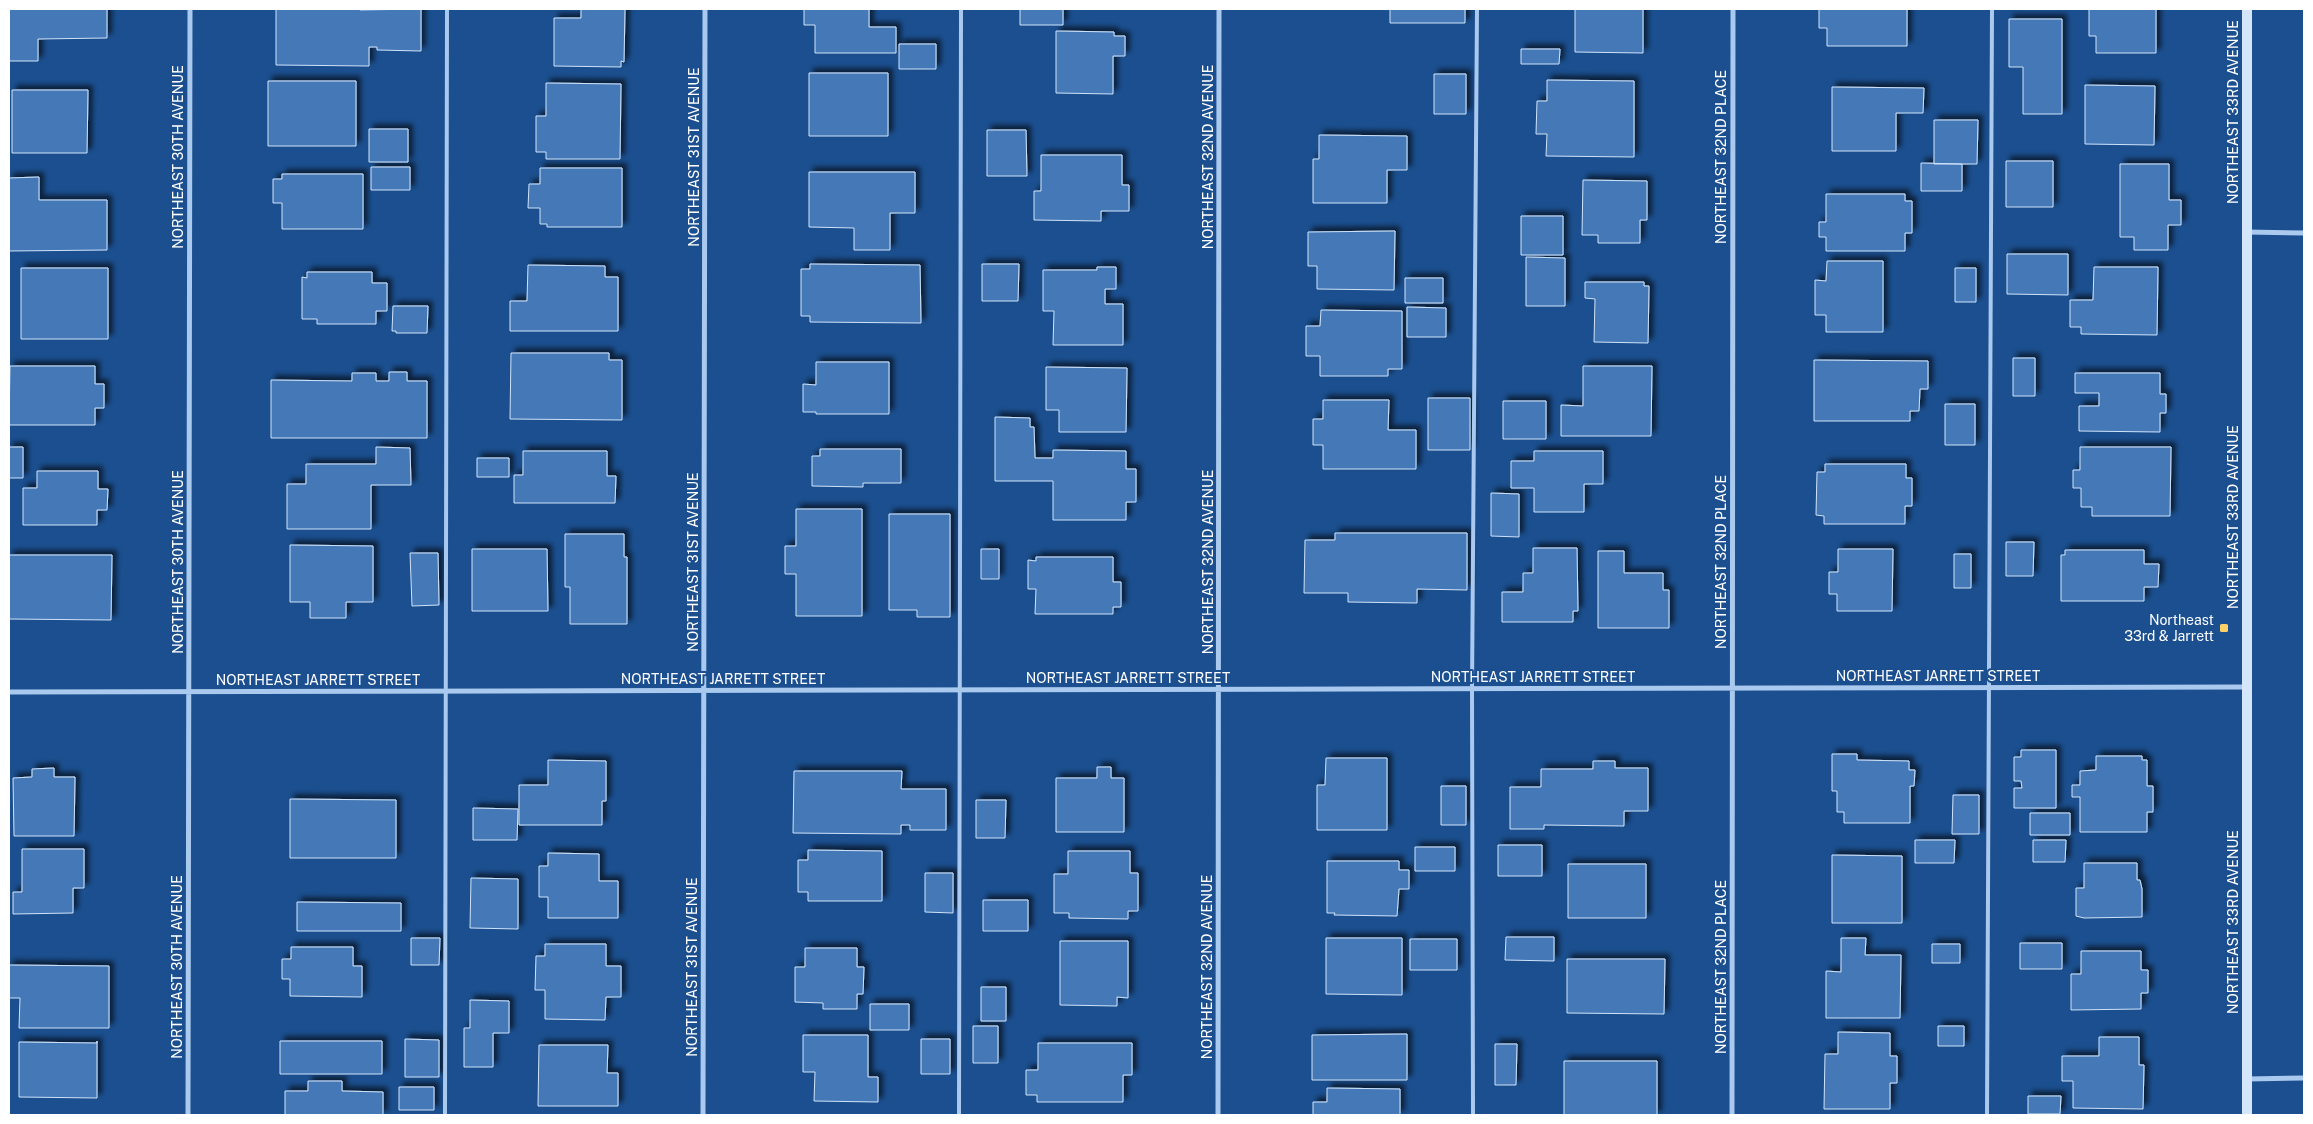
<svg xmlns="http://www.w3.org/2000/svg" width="2313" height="1124" font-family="'Public Sans',sans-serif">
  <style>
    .building { fill: #4478b7; stroke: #cfe3fa; filter: url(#shadow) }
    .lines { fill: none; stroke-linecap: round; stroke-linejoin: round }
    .lane { stroke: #a9c9ee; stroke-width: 4 }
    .street { stroke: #a9c9ee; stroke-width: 5 }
    .secondary { stroke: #d6e6fa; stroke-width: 10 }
    .poi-dot { fill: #ffd166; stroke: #1b4f8f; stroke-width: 2 }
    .labels { text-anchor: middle; stroke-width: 4; stroke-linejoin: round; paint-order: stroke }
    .street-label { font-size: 14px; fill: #fff; stroke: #1b4f8f }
    .poi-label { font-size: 14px; fill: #fff; stroke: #1b4f8f; text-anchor: end }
  </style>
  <defs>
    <filter id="shadow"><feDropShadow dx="4.5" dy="-4.5" stdDeviation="2.5" flood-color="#0009"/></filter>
  </defs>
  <rect width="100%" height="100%" fill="#1b4f8f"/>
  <path class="building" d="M9,9H107V38L38,39V61H9Z
    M276,9H360V10L421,9V51L377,50V47H369V66L276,65Z
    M581,9H625L624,62L621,61V67L554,66V18H581Z
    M804,9H869V27H896V53H815V25H804Z
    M1020,9H1063V25H1020Z
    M1390,9H1465V23H1390Z
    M1575,9H1643V53L1575,52Z
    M1819,9H1907V46H1827V28H1819Z
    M2089,9H2156V53H2096V36H2089Z
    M2009,19H2062V114H2023V67H2009Z
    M1056,31L1114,32V36H1125V56H1113V94L1056,93Z
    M899,44H936V69H899Z
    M1521,49H1560L1559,64H1521Z
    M809,73H888V136H809Z
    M1434,74H1466V114H1434Z
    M1547,80L1634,81V157L1546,156L1547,134H1536L1537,101H1547Z
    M268,81H356V146H268Z
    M546,83L621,84L620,159H546V152H536V116H546Z
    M2085,85L2155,86L2154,145L2085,144Z
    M1832,87L1924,88L1923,113H1896V151H1832Z
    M12,90H88L87,153H12Z
    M1934,120H1978L1977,164H1934Z
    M369,129H408V162H369Z
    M987,130H1026L1027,176H987Z
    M1319,135L1407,136V170H1387V203H1313V159H1319Z
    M1041,155H1122V185H1129V211H1101V221L1034,220V191H1041Z
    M2006,161H2053V207H2006Z
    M1921,163L1962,164V191H1921Z
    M2120,164H2169V200H2181V225H2168V250H2134V237H2120Z
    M371,167H410V190H371Z
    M540,168H622V227H547V224H540V208H528L529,184H540Z
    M809,172H915V213H890V250H854V228L809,227Z
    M282,174H363V229H282V203H273V179H282Z
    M39,177V200H107V250L9,251V178Z
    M1583,180L1647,181V220H1640V243H1598V235H1582Z
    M1826,194H1905V201H1912V233H1905V251H1826V237H1819V222H1826Z
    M1521,216H1563V255H1521Z
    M1395,231L1394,290L1317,289V266H1308V232Z
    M2007,254H2068V295L2007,294Z
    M1526,257L1565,258V306H1526Z
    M1827,261H1883V332H1826V315H1815V280L1826,281Z
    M810,264L920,265L921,323L810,322V316H801V269H810Z
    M982,264H1019L1018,301H982Z
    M528,265L605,266V277H618V331H510V301H527Z
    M1097,267H1116V289H1105V304H1123V345H1053L1054,311H1043V270H1097Z
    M2094,267H2158L2157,335L2081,334V327H2070V300H2093Z
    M21,268H108V339H21Z
    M1955,268H1976V302H1955Z
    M307,272H372V283H387V311H376V324H317V319H302V277L307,278Z
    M1405,278H1443V303H1405Z
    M1585,282H1644V286H1649L1648,343L1594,342L1595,299L1585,298Z
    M393,306H428L427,333H396V331H392Z
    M1407,307L1446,308V337H1407Z
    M1321,310L1402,311V369H1388V376H1320V356H1306V326H1320Z
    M511,353H609V360H622V420L510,419Z
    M2013,358H2035V396H2013Z
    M1814,360L1928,361V389H1920L1919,411H1910V421H1814Z
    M816,362H889V414H816V412H803V384L816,385Z
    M10,366H95V384H104V408H95V425H9Z
    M1583,366H1652L1651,436H1561V405L1583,406Z
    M1046,367L1127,368L1126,432H1059V410H1046Z
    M389,372H407V381H427V438H271V380L352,381V373H376V381H389Z
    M2075,373H2160V394H2166V413H2160V432L2079,431V406H2099V393H2075Z
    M1428,398H1470V450H1428Z
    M1323,400H1389L1388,430H1416V469H1323V445H1313V419H1323Z
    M1503,401H1546V439H1503Z
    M1945,404H1975V445H1945Z
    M995,417L1030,418V427H1034L1035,458H1053V450L1126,451V469H1136V502H1126V520H1053V481H995Z
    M9,447H23V478H9Z
    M376,447L410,448L411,485H371V529H287V484H306V464H376Z
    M2080,447H2171L2170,516H2092V507H2081V488H2073V470H2080Z
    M820,449H901V483H863V487L812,486V456H820Z
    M523,451H607V476H616L615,503H514V475H523Z
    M1534,451H1603V484H1584V512H1534V488H1511V461H1534Z
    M477,458H509V477H477Z
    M1825,464H1906V478H1912V506H1905V524H1824V516L1816,515L1817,472H1825Z
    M37,471H98V489H108L107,510H97V525H23V488H37Z
    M1491,493L1519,494V537L1491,536Z
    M796,509H862V616H796V574H785V546H796Z
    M889,514H950V617H917V610H889Z
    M1335,533H1467V590L1417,589V603L1348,602V593H1304L1305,540H1335Z
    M565,534H624V557H627V624H570V587H565Z
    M2006,542H2034L2033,576H2006Z
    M290,545L373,546V602H346V618H310V602H290Z
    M1533,548H1577L1578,611H1573V622H1502V592H1523V573H1533Z
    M472,549H547L548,611H472Z
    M981,549H999V579H981Z
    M1838,549H1893L1892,611H1837V594H1829V572H1838Z
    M2065,550H2144V564H2159L2158,587H2144V601H2061V555H2065Z
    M1598,551H1624V573H1663V590H1669V628H1598Z
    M410,553H438L439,605L412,606Z
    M1954,554H1971V588H1954Z
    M9,555H112L111,620L9,619Z
    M1036,557H1113V582H1121V607H1113V614H1035L1036,589H1028V560L1036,561Z
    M2021,750H2056V808H2014V788H2022L2021,781H2014V757H2021Z
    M1832,754H1857V760L1909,761V770H1915L1914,786H1910V823H1844V812H1837V791H1832Z
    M2096,756H2142V760H2147V786H2153V812H2147V832H2080V797H2072V785H2080V771L2096,770Z
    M1326,758H1387V830H1317V785H1325Z
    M548,760L606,761V801H602V825H519V785H548Z
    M1593,761H1615V768H1648V811H1624V826L1544,825V829H1510V787H1541V769H1593Z
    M1097,767H1111V778H1124V832H1056V778H1097Z
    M54,768V777H75L74,836H14L13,778L32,777V769Z
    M794,771H902L901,789H946V830H910V825H901V834L793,833Z
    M1441,786H1466V825H1441Z
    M1953,795H1979V834H1952Z
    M290,799L396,800V858H290Z
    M976,800H1006L1005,838H976Z
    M473,808L518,809L517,840H473Z
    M2030,813H2070V835H2030Z
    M1915,840H1955L1954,863H1915Z
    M2033,840H2066L2065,862H2033Z
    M1498,845H1542V876H1498Z
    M1415,847H1455V871H1415Z
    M22,849H84V888H73V913L13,914V892H22Z
    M808,850L882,851V901H808V892H798V860H808Z
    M1068,851H1130V873H1138V911H1128V919L1069,918V913H1054V874H1068Z
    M548,853L599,854V881H618V918H548V897H539V866H548Z
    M1832,855L1902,856V923H1832Z
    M1327,861H1399V870H1409V889H1399L1397,916L1334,915L1335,913H1327Z
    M2084,863H2137V880H2140L2142,889V917L2084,918L2076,916V888H2084Z
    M1568,864H1646V918H1568Z
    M925,873H953V913L925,912Z
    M471,878L518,879V929L470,928Z
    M983,900H1028V931H983Z
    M297,902L401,903V931H297Z
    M1506,937H1554V961L1505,960Z
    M411,938H440L439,965H411Z
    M1326,938H1402V995L1326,994Z
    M1841,938H1866L1865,955H1901L1900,1018H1826V971L1841,972Z
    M1410,939H1457V970H1410Z
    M1060,941H1128V998L1117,997V1006L1060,1005Z
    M2020,943H2062V969H2020Z
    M545,944H606V966H621V997H606L605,1020L545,1019V990H535L536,956H545Z
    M1932,944H1960V963H1932Z
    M291,947H353V966H362V997L290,996V979H282V959H291Z
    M805,948H857V967H864L863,994H857V1009H823V1003L795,1002V967H805Z
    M2081,951H2141V970H2148V993H2141V1009L2071,1010V974H2081Z
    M1567,959H1665L1664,1014L1567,1013Z
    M9,965L109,966V1028H19L20,998H9Z
    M981,987H1006V1021H981Z
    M470,1000L509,1001V1033H493V1067H464V1028H470Z
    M870,1004H909V1030H870Z
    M973,1026H998V1063H973Z
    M1938,1026H1964V1046H1938Z
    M1838,1032L1890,1033V1056H1897V1083H1890V1109H1824L1825,1054H1838Z
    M1407,1034V1080H1312V1035Z
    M803,1035H868V1077H878V1102L814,1101L815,1072H803Z
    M2099,1037H2139V1065H2144L2143,1109L2073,1108V1081H2062V1056H2099Z
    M405,1039L439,1040V1077H405Z
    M921,1039H950V1074H921Z
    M97,1041V1098L19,1097V1042L97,1043Z
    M280,1041H382V1074H280Z
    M1038,1043H1132V1075H1123V1102H1037V1095H1026V1070H1038Z
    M1495,1044H1517L1516,1085H1495Z
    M539,1045H608L607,1073H618V1106H538Z
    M1564,1061H1657V1115H1564Z
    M308,1081H342V1091L383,1092V1115H285V1091H308Z
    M399,1087H434V1110H399Z
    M1327,1088L1400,1089V1115H1313V1102H1327Z
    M2028,1096H2061L2060,1114H2028Z"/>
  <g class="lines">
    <path class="lane" d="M445,1115L447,9
      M959,1115L961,9
      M1473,1115L1472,689L1477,9
      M1987,1115L1992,9"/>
    <path class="street" d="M2247,232L2304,233
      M9,692L2247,687
      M2247,1079L2304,1078
      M188,1115L190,9
      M703,1115L705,9
      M1218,1115L1219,9
      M1732,1115L1733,9"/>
    <path class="secondary" d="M2247,1115V9"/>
  </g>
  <rect class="poi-dot" x="2219" y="623" width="10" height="10" rx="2.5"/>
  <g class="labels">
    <g class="street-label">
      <text transform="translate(2233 112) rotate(-90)" y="5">NORTHEAST 33RD AVENUE</text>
      <text transform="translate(178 157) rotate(-90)" y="5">NORTHEAST 30TH AVENUE</text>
      <text transform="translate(694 157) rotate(-90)" y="5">NORTHEAST 31ST AVENUE</text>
      <text transform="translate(1208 157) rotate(-90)" y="5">NORTHEAST 32ND AVENUE</text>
      <text transform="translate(1721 157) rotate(-90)" y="5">NORTHEAST 32ND PLACE</text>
      <text transform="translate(2233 517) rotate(-90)" y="5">NORTHEAST 33RD AVENUE</text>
      <text transform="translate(178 562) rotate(-90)" y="5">NORTHEAST 30TH AVENUE</text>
      <text transform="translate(693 562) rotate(-90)" y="5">NORTHEAST 31ST AVENUE</text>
      <text transform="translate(1208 562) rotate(-90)" y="5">NORTHEAST 32ND AVENUE</text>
      <text transform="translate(1721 562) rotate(-90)" y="5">NORTHEAST 32ND PLACE</text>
      <text x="1938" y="681">NORTHEAST JARRETT STREET</text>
      <text x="1533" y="682">NORTHEAST JARRETT STREET</text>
      <text x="1128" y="683">NORTHEAST JARRETT STREET</text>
      <text x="723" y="684">NORTHEAST JARRETT STREET</text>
      <text x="318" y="685">NORTHEAST JARRETT STREET</text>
      <text transform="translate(2233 922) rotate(-90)" y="5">NORTHEAST 33RD AVENUE</text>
      <text transform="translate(177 967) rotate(-90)" y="5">NORTHEAST 30TH AVENUE</text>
      <text transform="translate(692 967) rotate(-90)" y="5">NORTHEAST 31ST AVENUE</text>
      <text transform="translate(1207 967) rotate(-90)" y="5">NORTHEAST 32ND AVENUE</text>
      <text transform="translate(1721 967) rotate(-90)" y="5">NORTHEAST 32ND PLACE</text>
    </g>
    <g class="poi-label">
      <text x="2214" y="625">Northeast<tspan x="2214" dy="16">33rd &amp; Jarrett</tspan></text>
    </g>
  </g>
  <rect width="2313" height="1124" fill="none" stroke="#ffffff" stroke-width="20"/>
</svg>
